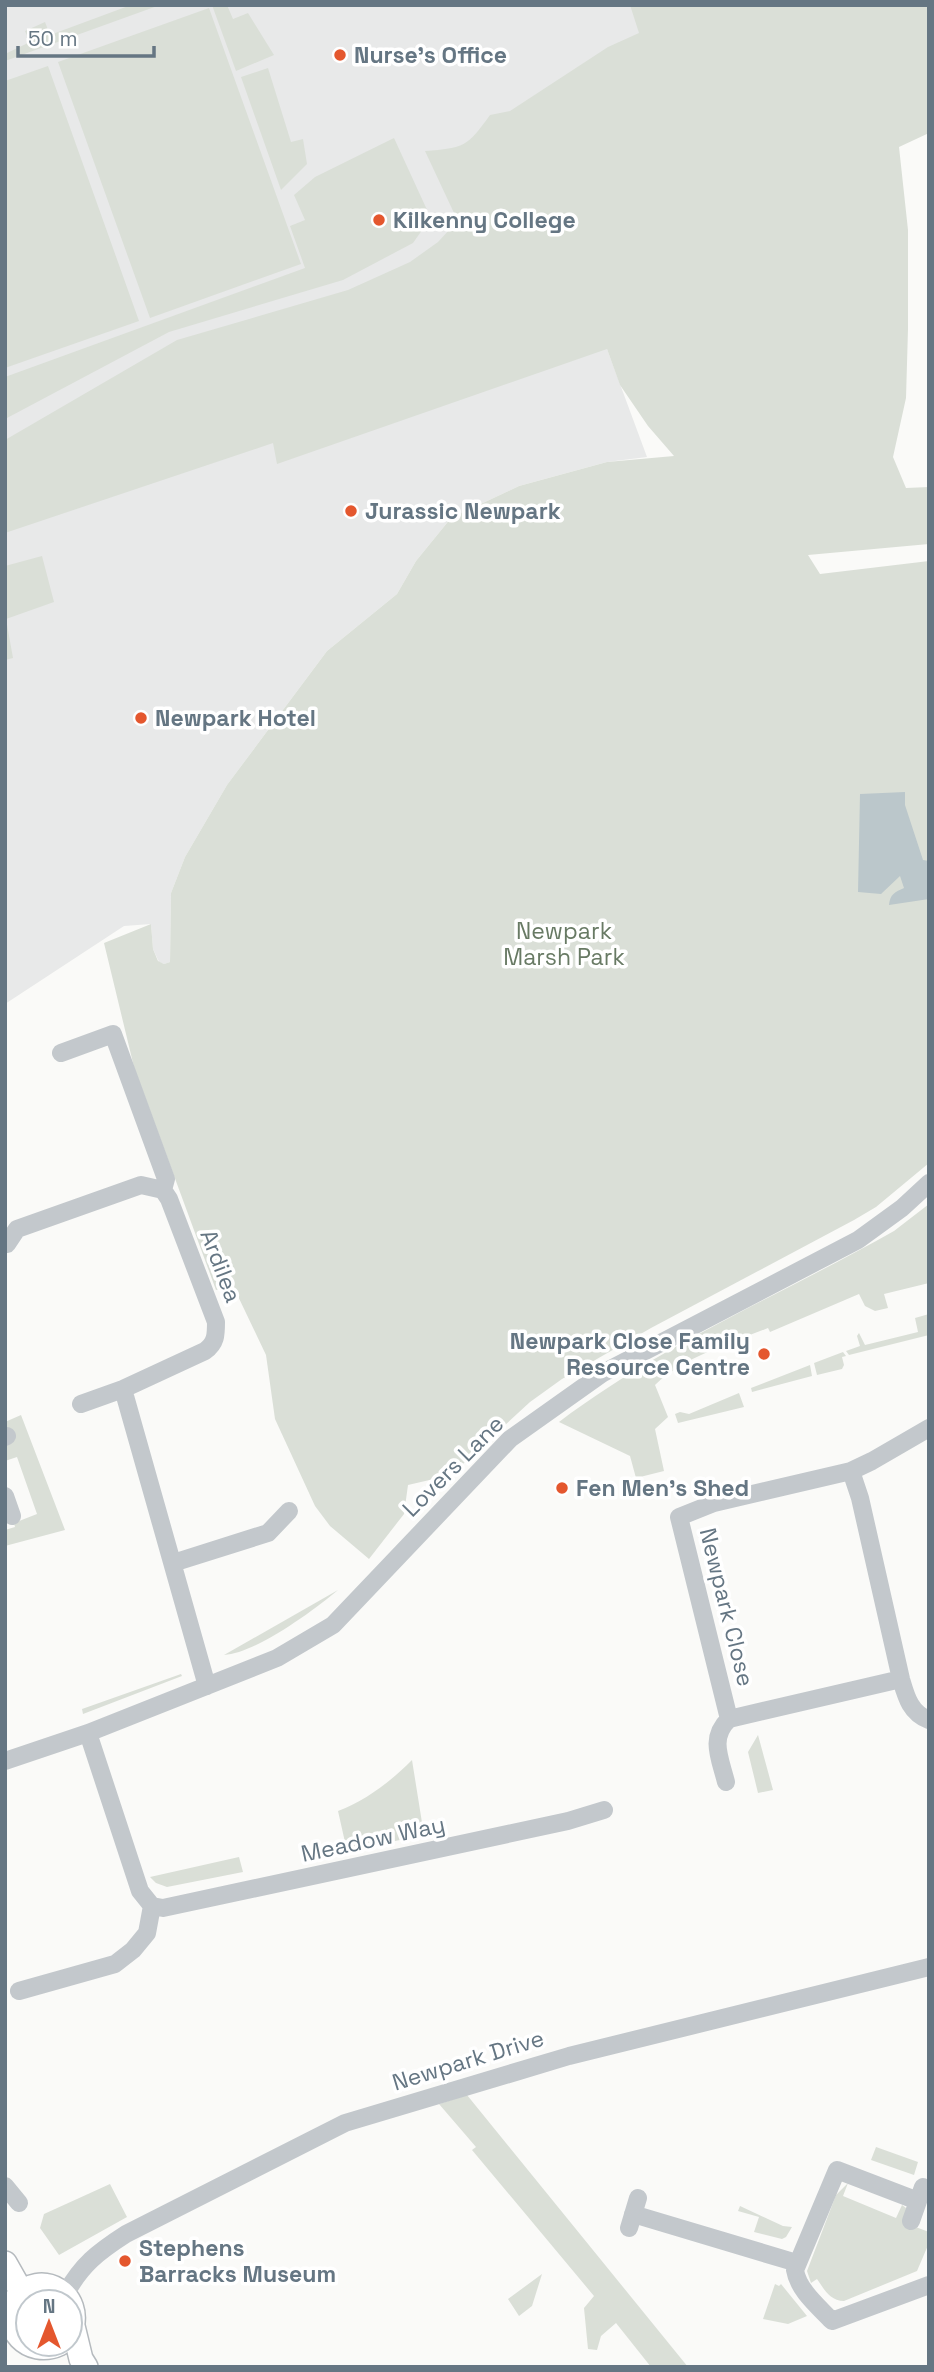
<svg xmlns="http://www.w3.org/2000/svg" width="934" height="2372" font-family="'Space Grotesk',sans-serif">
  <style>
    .built { fill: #e8e9e9 }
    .green { fill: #dadfd7 }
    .water { fill: #bbc7cb }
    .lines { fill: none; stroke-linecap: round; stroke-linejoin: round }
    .major-casing { stroke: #b5babe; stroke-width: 26 }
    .minor { stroke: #c3c8cc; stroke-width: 18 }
    .major { stroke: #fff; stroke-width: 23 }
    .poi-dot { fill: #e4572e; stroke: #fff; stroke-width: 2.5 }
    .labels { text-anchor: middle; stroke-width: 7; stroke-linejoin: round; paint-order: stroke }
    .poi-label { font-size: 23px; font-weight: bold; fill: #657683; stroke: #fff; text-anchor: start }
    .park-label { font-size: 23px; fill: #687a64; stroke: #fff }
    .street-label { font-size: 23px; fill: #657683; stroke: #fff }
  </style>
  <rect width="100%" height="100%" fill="#fafaf8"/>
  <path class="built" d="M5,5H929L597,322L647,457L607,462L519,486L451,518L416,561L397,594L327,651L227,785L185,857L171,893L170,962L164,964L159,962L153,949L151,924L124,926L5,1004Z"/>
  <path class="green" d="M131,5H160L5,61V54L30,42L25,31L45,22L50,35Z
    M212,5H227L233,19L248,13L274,55L236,71Z
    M630,5H929V133L899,147L908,230V329L906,398L893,457L906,488L929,487V544L808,555L820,574L929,561V1163L876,1207L854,1220L651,1328L562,1379L530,1402L451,1475L408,1485L404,1514L369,1559L330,1526L315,1506L275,1419L266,1355L235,1290L228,1287L216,1290L134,1067L104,943L151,924L153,949L158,961L164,964L170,962L171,893L185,857L227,785L327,651L397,594L416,561L451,518L519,486L607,462L674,456L648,426L620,385L607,349L277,464L273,443L5,533V440L177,340L348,290L410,262L438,242L450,229L454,213L425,151C464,148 467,147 490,115L510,111L608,47L639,33Z
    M209,8L301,264L150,318L58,62Z
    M48,66L139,321L5,368V81Z
    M268,68L291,142L303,139L307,164L281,190L241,77Z
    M394,138L428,212L425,226L413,243L343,280L169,332L7,418L5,377L305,268L290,226L305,220L294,195L315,177Z
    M42,556L54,602L6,619L13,658L5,660V566Z
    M929,1204V1283L884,1294L888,1308L875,1311L865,1306L859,1294L770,1332L768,1328C729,1344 686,1356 655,1385L668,1417L655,1429L664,1471L636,1478L630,1456L559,1422C662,1344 783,1294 894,1231Z
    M929,1314V1335L849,1355L846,1351L860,1346L857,1336L859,1333L865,1345L918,1332L915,1318Z
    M843,1352L846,1356L842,1357L844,1365L842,1369L817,1375L814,1363Z
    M810,1365L812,1376L752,1392L751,1388Z
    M739,1393L744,1407L678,1423L675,1414L680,1412L689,1414Z
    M21,1415L65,1530L5,1546V1530L15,1527L14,1523L37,1514L17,1457L5,1461V1444L12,1441L5,1422Z
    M338,1590C313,1611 256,1653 224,1655Z
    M181,1674L182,1676L83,1714L82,1709Z
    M758,1735L773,1790L758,1793L748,1752Z
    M412,1760L424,1835L347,1851L338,1811C367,1800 391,1781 412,1760Z
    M239,1857L243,1872L167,1887L156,1883L150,1877Z
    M467,2095L688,2367H651L616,2323L601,2336L597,2350L588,2349L584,2308L594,2296L472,2150L476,2147L439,2104Z
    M876,2147L918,2162L914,2175L871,2160Z
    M848,2183L843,2196L896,2218L902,2205L906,2208L905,2223L929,2232V2243L917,2271L844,2301C830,2301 824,2289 817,2279L811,2283L807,2271L836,2195Z
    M110,2184L127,2217L59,2255L40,2228L44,2214Z
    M740,2206L783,2226L792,2227L786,2237L782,2239L754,2232L759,2217L738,2211Z
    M542,2274L532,2306L519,2316L508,2299Z
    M775,2284L779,2286L781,2284L807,2316L788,2324L763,2319Z"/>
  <path class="water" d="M905,792V805L923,860L929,861V899L889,905C890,894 895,892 904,888L900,876L881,894L858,892L860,794Z"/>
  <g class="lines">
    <defs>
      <path id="major" d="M5,2263L22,2293
        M73,2326L81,2359L86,2367
        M59,2344C29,2358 0,2328 16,2299C39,2267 86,2295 70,2333"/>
    </defs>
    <use href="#major" class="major-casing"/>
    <path class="minor" d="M61,1053L113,1034L166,1179L163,1190
      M7,1244L17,1229L141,1185L163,1190L169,1199L216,1322C216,1335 216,1343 205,1351L123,1389L81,1404
      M123,1389L207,1686
      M5,1437L7,1436
      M851,1471L860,1498L901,1679C906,1696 910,1713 929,1720
      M5,1496L12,1516
      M173,1563L268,1533L289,1511
      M901,1679L729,1719L679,1517L714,1503L851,1471L872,1461L929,1428
      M88,1733L140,1891L152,1906L163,1908L568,1821L604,1810
      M5,1761L88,1733L277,1658L333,1625L510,1439L603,1373L858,1240L902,1208L929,1183
      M726,1782C720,1758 709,1738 729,1719
      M19,1991L115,1964L133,1950L147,1933L152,1906
      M5,2186L19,2203
      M918,2201L837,2170L795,2270C798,2290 819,2307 832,2321L929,2285
      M633,2214L797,2263
      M911,2221L923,2187
      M629,2228L638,2198
      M65,2295C81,2265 98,2252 126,2234L345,2123L569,2056L929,1967"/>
    <use href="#major" class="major"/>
  </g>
  <g class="poi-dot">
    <circle cx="340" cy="55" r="7"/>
    <circle cx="379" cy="220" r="7"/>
    <circle cx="351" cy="511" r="7"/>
    <circle cx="141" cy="718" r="7"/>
    <circle cx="764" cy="1354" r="7"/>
    <circle cx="562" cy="1488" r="7"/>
    <circle cx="125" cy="2261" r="7"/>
  </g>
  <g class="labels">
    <g class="poi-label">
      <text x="354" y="63">Nurse's Office</text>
      <text x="393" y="228">Kilkenny College</text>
      <text x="365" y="519">Jurassic Newpark</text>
      <text x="155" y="726">Newpark Hotel</text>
      <text x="750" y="1349" text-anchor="end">Newpark Close Family<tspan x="750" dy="26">Resource Centre</tspan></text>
      <text x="576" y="1496">Fen Men's Shed</text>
      <text x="139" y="2256">Stephens<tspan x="139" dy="26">Barracks Museum</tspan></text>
    </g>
    <g class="park-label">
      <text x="564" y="939">Newpark<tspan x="564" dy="26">Marsh Park</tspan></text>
    </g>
    <g class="street-label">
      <text transform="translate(221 1266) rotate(69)" y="8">Ardilea</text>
      <text transform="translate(453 1466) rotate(-45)" y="8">Lovers Lane</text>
      <text transform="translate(727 1607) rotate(76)" y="8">Newpark Close</text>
      <text transform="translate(373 1839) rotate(-12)" y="8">Meadow Way</text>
      <text transform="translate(468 2060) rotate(-17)" y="8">Newpark Drive</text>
    </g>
  </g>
  <rect width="934" height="2372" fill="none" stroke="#657683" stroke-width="14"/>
  <g transform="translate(49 2323)"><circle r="33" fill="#ffffff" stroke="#c1c8cd" stroke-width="2"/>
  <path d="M0-5L12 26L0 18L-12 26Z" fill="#e4572e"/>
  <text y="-10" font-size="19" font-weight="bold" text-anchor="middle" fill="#657683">N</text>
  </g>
  <path d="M18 46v10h136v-10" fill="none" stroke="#657683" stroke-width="3.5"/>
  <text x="28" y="46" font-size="21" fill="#657683" stroke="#ffffff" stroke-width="5" paint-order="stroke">50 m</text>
</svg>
